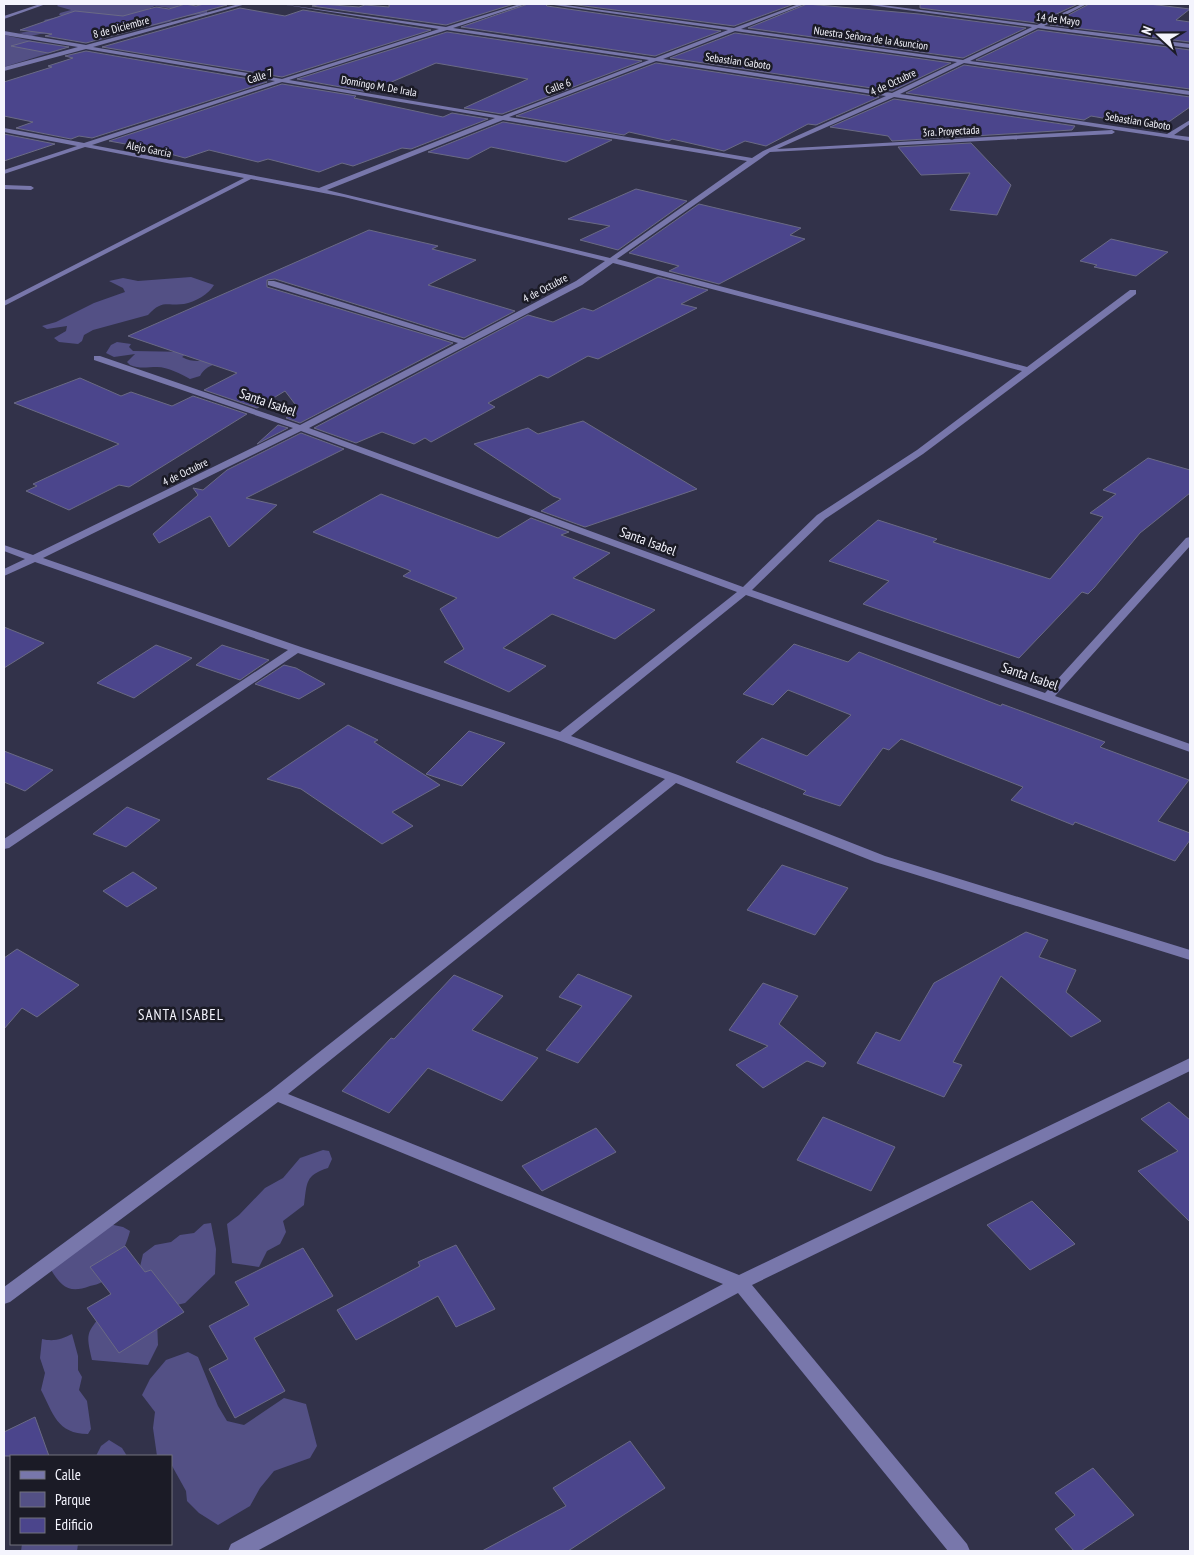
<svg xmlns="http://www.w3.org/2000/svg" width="1194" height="1555" viewBox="0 0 1194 1555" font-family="'PT Sans Narrow',sans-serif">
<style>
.green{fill:#535085}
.building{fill:#4b458c;stroke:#6a6a85}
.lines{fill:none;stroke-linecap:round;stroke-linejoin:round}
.minor{fill:#7877ab;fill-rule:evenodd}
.labels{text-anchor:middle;stroke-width:5;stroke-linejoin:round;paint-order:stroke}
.far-street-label{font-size:11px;fill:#f4f4fd;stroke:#1b1b26}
.street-label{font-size:14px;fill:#f4f4fd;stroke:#1b1b26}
.neighbourhood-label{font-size:15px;letter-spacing:1px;fill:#f4f4fd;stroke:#1b1b26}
</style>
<rect width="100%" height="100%" fill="#32324a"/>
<g class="green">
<path d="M 59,4 L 182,4 L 176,7 L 207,10 L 207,13 L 181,17 L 182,10 L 155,6 L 141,12 L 173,21 L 143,28 L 40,34 L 31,36 L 19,33 L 32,31 L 46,22 L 44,20 L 62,16 L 59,15 L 60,13 L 71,10 L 57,6 Z"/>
<path d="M 4,35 L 37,42 L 56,51 L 4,67 Z"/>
<path d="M 191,277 L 214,285 C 209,294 195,302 184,304 C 167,306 162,299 148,315 L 93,330 L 84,335 L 82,341 L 78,344 L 59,342 L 54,338 L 66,331 L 67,326 L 47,329 L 42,326 L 56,322 L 94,303 L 125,292 L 123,288 L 109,281 L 123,278 L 138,281 Z"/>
<path d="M 117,342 L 131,344 L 129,347 L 133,351 L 189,352 L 182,357 C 193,363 202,361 215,359 L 219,363 C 211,365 204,368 200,376 L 190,379 C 181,374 168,367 157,367 C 147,367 139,369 130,365 L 127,362 L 135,354 L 114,357 L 106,353 L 111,345 Z"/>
<path d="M 323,1150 L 329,1151 L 332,1159 L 328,1168 C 305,1175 307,1183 304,1205 L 283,1221 L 286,1232 L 280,1244 L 267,1251 L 259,1267 L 232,1263 L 227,1224 L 239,1215 L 265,1188 L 283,1178 L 300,1158 Z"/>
<path d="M 211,1223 L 216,1249 L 215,1274 L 185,1303 L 173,1306 L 139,1271 L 143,1254 L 155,1245 L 171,1242 L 180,1235 L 194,1233 L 204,1224 Z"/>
<path d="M 109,1224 L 123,1227 L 130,1231 C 127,1244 113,1275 102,1282 C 99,1284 94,1285 90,1286 C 69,1294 61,1287 50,1268 Z"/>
<path d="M 103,1313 L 157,1321 L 158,1345 L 148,1365 L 92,1360 C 86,1333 86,1334 103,1313 Z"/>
<path d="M 72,1334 L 78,1356 L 78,1370 L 82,1377 L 79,1390 L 87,1401 L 91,1429 L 88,1434 C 57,1434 53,1413 41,1390 L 45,1373 L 40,1358 L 42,1339 C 54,1342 62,1339 72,1334 Z"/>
<path d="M 188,1352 L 198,1357 L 218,1406 L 227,1421 L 244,1425 L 284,1398 L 306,1404 L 317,1446 L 310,1458 L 274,1471 L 260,1488 L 250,1506 L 218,1525 L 199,1513 L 187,1501 L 186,1491 L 171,1464 L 171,1456 L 157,1456 L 153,1428 L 155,1412 L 142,1395 L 150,1379 L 166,1360 Z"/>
<path d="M 109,1440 L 122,1448 L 127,1456 L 96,1456 L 101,1446 Z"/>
<path d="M 22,1544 L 78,1544 L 77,1551 L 21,1551 Z"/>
</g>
<g class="building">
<path d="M 185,4 L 196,6 L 204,4 L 227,5 L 86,43 L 45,36 L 52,34 L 20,30 L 75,11 L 123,16 L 156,7 L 169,9 Z"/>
<path d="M 320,4 L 359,7 L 365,5 L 389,7 L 389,4 L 514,4 L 446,25 L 312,6 Z"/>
<path d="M 528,4 L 545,4 L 547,6 L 721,31 L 655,56 L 461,27 Z"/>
<path d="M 570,4 L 794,4 L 734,26 Z"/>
<path d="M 807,4 L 919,14 L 1026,28 L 963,58 L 748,28 Z"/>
<path d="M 920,4 L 1078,4 L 1037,23 L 920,8 Z"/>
<path d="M 1089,4 L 1149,4 L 1190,9 L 1176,20 L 1190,22 L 1190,42 L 1050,25 Z"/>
<path d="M 240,8 L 285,16 L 303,10 L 431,30 L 282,77 L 102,47 Z"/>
<path d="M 1038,30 L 1190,50 L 1190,89 L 976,60 Z"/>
<path d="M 447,32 L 642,61 L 502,114 L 464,108 L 528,79 L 436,63 L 368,92 L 297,79 Z"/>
<path d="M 735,33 L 951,63 L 892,91 L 670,58 Z"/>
<path d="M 29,41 L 69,47 L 48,53 L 11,46 Z"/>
<path d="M 86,51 L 267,82 L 92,138 L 79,136 L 71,139 L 16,128 L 33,122 L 4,116 L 4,82 L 52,67 L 48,66 L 73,58 L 65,56 Z"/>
<path d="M 656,63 L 879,97 L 816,125 L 808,124 L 766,146 L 745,141 L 724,151 L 672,139 L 669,141 L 629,132 L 624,135 L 516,116 Z"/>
<path d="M 964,65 L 1190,97 L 1190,107 L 1160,128 L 1091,116 L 1084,120 L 906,93 Z"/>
<path d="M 282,84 L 356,96 L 354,98 L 443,117 L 452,113 L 488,119 L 411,149 L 402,148 L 353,166 L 342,163 L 319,172 L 268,159 L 258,162 L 209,150 L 185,158 L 148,148 L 109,141 Z"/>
<path d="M 894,99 L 1075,126 L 1072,130 L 892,141 L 888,136 L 830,127 Z"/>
<path d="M 503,122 L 612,140 L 566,162 L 491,147 L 468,159 L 428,152 Z"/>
<path d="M 4,134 L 55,144 L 4,161 Z"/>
<path d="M 971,143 L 1011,185 L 997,215 L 950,210 L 970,173 L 921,175 L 898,147 Z"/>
<path d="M 636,189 L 687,201 L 618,250 L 580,240 L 610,226 L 568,219 Z"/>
<path d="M 699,204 L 801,228 L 790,235 L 805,239 L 719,284 L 669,271 L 679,266 L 629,253 Z"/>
<path d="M 369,230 L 438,246 L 432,249 L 476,260 L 428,285 L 515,311 L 464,338 L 275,279 L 267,280 L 267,287 L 453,343 L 300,423 L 286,418 L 298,408 L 285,391 L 257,408 L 204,390 L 237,373 L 128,336 Z"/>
<path d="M 1111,239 L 1168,252 L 1136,276 L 1094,267 L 1097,265 L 1080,261 Z"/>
<path d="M 658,277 L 708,290 L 681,304 L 697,308 L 598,359 L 588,356 L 548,378 L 540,375 L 488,403 L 495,407 L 431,442 L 425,438 L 414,444 L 382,432 L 356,443 L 314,428 L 528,315 L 553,322 L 583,308 L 593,311 Z"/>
<path d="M 80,378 L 121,396 L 131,392 L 172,406 L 193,396 L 247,414 L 129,487 L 119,485 L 69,510 L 26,491 L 37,486 L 33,484 L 119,444 L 14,403 Z"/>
<path d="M 583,421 L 697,489 L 585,527 L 541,511 L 561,499 L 553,496 L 474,444 L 528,428 L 538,434 Z"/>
<path d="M 278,425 L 288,428 L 257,444 Z"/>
<path d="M 301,433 L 344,449 L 246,498 L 277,505 L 229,547 L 210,516 L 159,543 L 153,534 L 198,495 L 193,488 L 203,490 L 227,470 Z"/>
<path d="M 1148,458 L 1190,470 L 1190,493 L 1140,533 L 1094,588 L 1088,594 L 1082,592 L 1019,658 L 863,604 L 889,581 L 829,561 L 878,520 L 937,539 L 933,542 L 1050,579 L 1103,517 L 1090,513 L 1116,494 L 1103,490 Z"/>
<path d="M 381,494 L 498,538 L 531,518 L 569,532 L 561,535 L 610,553 L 573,578 L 655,610 L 615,639 L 552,614 L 503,648 L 546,666 L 509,692 L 444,662 L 464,649 L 440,609 L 457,598 L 403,576 L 411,571 L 313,532 Z"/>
<path d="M 4,627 L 44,643 L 4,668 Z"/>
<path d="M 794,644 L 848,662 L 859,652 L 1001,706 L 1002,704 L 1105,742 L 1100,747 L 1189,780 L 1158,821 L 1190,833 L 1190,840 L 1175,861 L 1075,822 L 1073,825 L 1011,800 L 1023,787 L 901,739 L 889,750 L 883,748 L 840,806 L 803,794 L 806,791 L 736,762 L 762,738 L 807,756 L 851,715 L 788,690 L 773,705 L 743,694 Z"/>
<path d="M 156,645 L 192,658 L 134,698 L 97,683 Z"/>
<path d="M 222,645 L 269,660 L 240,680 L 196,665 Z"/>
<path d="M 284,665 L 296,668 L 325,684 L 299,699 L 255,684 Z"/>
<path d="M 348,725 L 378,740 L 374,742 L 440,785 L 392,812 L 413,826 L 382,844 L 301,789 L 267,779 Z"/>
<path d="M 469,731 L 505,743 L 462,786 L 426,774 Z"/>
<path d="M 4,751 L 53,770 L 25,791 L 4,782 Z"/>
<path d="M 127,807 L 160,820 L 126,847 L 93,834 Z"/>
<path d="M 782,865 L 848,888 L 815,935 L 747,910 Z"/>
<path d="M 133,872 L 157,888 L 127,907 L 103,891 Z"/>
<path d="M 1026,932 L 1048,940 L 1039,957 L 1076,970 L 1066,992 L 1101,1021 L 1071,1037 L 1001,976 L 953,1062 L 962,1065 L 944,1097 L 857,1063 L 876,1032 L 900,1041 L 934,983 Z"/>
<path d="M 17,949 L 79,985 L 37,1017 L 22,1008 L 4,1029 L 4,958 Z"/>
<path d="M 578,974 L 632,996 L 578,1063 L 546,1050 L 582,1006 L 559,997 Z"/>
<path d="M 454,975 L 503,996 L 472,1030 L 538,1058 L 502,1101 L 428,1068 L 389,1113 L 342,1091 L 391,1038 L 394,1039 Z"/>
<path d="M 763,983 L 798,996 L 779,1024 L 826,1063 L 823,1067 L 807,1061 L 763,1088 L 736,1065 L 768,1046 L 729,1030 Z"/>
<path d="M 1169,1102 L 1190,1120 L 1190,1222 L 1138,1171 L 1178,1151 L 1141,1119 Z"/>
<path d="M 823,1117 L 895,1147 L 871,1191 L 797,1160 Z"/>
<path d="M 596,1128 L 616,1152 L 542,1191 L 522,1166 Z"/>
<path d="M 1032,1201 L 1075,1244 L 1030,1270 L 987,1225 Z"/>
<path d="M 456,1245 L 495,1309 L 456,1327 L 438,1296 L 356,1340 L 337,1310 L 420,1266 L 418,1262 Z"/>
<path d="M 125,1246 L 145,1272 L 151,1270 L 184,1312 L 119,1353 L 87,1308 L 111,1294 L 90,1267 Z"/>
<path d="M 303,1248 L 333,1296 L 254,1338 L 285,1391 L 235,1418 L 209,1369 L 228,1359 L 209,1326 L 249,1305 L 235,1282 Z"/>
<path d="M 35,1417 L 49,1456 L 4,1456 L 4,1432 Z"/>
<path d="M 630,1441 L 665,1488 L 568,1551 L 482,1551 L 566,1506 L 553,1488 Z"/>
<path d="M 1093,1468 L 1134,1515 L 1081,1551 L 1074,1551 L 1055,1529 L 1075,1515 L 1055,1493 Z"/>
</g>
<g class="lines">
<g class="minor">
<path d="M 40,4 L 46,4 L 4,19 L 4,16 Z"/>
<path d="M 239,4 L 246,4 L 93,47 L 282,79 L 439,29 L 280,4 L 446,27 L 520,4 L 526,4 L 453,28 L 655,58 L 728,30 L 547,4 L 558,4 L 734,28 L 799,4 L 805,4 L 741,29 L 963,60 L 1032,27 L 862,4 L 874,4 L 1037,25 L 1082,4 L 1087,4 L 1044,26 L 1190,44 L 1190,48 L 1038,28 L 970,61 L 1190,91 L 1190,95 L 964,63 L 900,94 L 1167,134 L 1190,120 L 1190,124 L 1174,135 L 1190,137 L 1190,141 L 894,97 L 777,149 L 1112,130 L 1115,132 L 1112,134 L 770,152 L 617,259 L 1027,367 L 1130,290 L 1136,290 L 1136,294 L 923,454 L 825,519 L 752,590 L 1045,693 L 1186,538 L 1190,537 L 1190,546 L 1055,696 L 1190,744 L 1190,752 L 746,595 L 571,736 L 678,775 L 885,856 L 1190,950 L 1190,960 L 875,862 L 676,783 L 288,1094 L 739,1275 L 1190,1058 L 1190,1071 L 752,1285 L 967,1544 L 970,1551 L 948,1551 L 738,1293 L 257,1551 L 228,1551 L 231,1544 L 723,1284 L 278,1102 L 10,1302 L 4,1304 L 4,1287 L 270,1091 L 665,779 L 558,740 L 298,653 L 9,848 L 4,849 L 4,839 L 288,650 L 35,562 L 4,576 L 4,569 L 25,559 L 4,551 L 4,545 L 33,555 L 293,428 L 94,360 L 94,356 L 100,356 L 300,425 L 458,343 L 268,285 L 268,281 L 274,281 L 464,340 L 576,281 L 605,261 L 344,197 L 251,179 L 4,306 L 4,301 L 244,178 L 85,147 L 4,174 L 4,170 L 77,146 L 4,132 L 4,128 L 84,143 L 275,81 L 86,49 L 4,71 L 4,67 L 78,47 L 4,35 L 4,31 L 86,45 ZM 447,30 L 649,60 L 502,116 L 289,80 ZM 735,31 L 957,62 L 892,93 L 663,59 ZM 656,61 L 886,96 L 763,151 L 752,158 L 509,117 ZM 282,82 L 495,118 L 319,188 L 92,145 ZM 503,120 L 747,161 L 610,258 L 327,190 ZM 613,263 L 1022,371 L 917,450 L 817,515 L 743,587 L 309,428 L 582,285 ZM 301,431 L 737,592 L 560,732 L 301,647 L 43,558 Z"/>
<path d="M 4,185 L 31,186 L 34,188 L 31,190 L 4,189 Z"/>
</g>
</g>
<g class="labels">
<g class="far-street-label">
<text transform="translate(1058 19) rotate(7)" y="4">14 de Mayo</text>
<text transform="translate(121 27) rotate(-15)" y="4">8 de Diciembre</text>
<text transform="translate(871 38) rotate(8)" y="4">Nuestra Señora de la Asuncion</text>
<text transform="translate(738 61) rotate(8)" y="4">Sebastian Gaboto</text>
<text transform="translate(260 76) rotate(-18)" y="4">Calle 7</text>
<text transform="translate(893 82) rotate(-25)" y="4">4 de Octubre</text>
<text transform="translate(379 86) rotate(10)" y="4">Domingo M. De Irala</text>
<text transform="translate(558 86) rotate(-20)" y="4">Calle 6</text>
<text transform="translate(1138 121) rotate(9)" y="4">Sebastian Gaboto</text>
<text transform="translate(951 131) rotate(-3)" y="4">3ra. Proyectada</text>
<text transform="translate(149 149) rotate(11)" y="4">Alejo Garcia</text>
<text transform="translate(545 288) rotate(-28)" y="4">4 de Octubre</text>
<text transform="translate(185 472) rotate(-26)" y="4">4 de Octubre</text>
</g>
<g class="street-label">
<text transform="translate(268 402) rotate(19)" y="5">Santa Isabel</text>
<text transform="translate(648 541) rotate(20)" y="5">Santa Isabel</text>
<text transform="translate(1030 676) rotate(19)" y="5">Santa Isabel</text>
</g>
<g class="neighbourhood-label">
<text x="181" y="1020">SANTA ISABEL</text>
</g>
</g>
<rect width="1194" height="1555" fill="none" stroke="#f4f4fd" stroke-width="10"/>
<rect x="10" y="1455" width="162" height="90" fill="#1b1b26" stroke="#72727c"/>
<rect x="20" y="1471" width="25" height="8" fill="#7877ab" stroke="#72727c"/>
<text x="55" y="1480" font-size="15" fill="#f4f4fd">Calle</text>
<rect x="20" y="1492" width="25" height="15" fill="#535085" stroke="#72727c"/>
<text x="55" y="1505" font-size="15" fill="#f4f4fd">Parque</text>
<rect x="20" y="1518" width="25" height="15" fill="#4b458c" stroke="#72727c"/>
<text x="55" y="1530" font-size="15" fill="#f4f4fd">Edificio</text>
<g transform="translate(1159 35) rotate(291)" stroke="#1b1b26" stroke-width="4" paint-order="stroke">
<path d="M0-4L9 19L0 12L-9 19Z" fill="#f4f4fd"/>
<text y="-8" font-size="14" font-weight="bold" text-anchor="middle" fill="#f4f4fd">N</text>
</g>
</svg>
